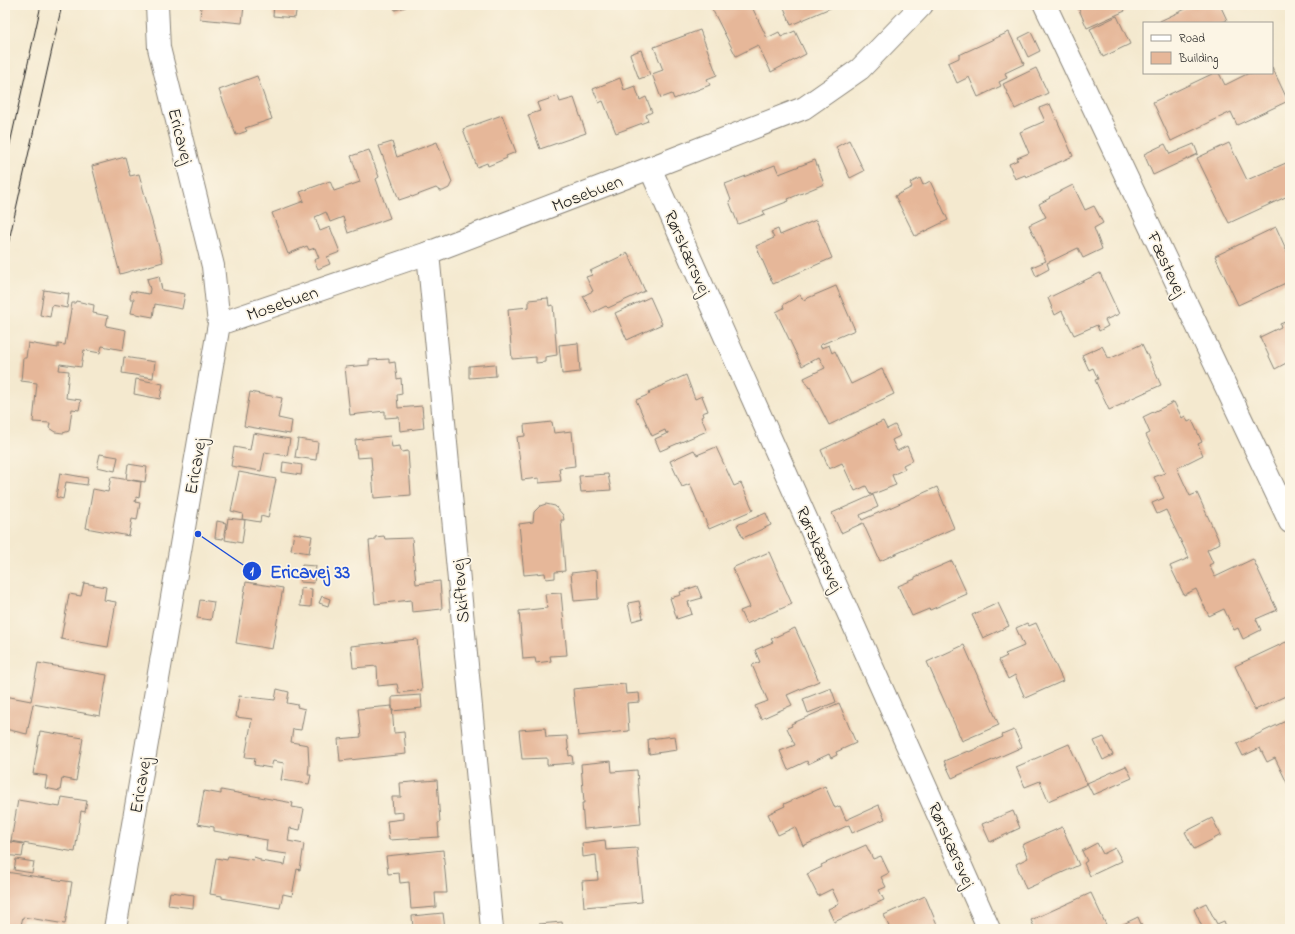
<svg xmlns="http://www.w3.org/2000/svg" width="1295" height="934" viewBox="0 0 1295 934" font-family="'Indie Flower',sans-serif">
<style>
.building{fill:#e6b799}
.lines{fill:none;stroke-linecap:round;stroke-linejoin:round}
.minor-casing{stroke:#888276;stroke-width:24}
.minor{stroke:#fff;stroke-width:22}
.tram{stroke:#1c1c1c;stroke-width:1}
.labels{text-anchor:middle;stroke-width:3.5;stroke-linejoin:round;paint-order:stroke}
.street-label{font-size:18px;fill:#1c1c1c;stroke:#fcf5e5}
.leader{fill:none;stroke:#1d4ed8;stroke-width:1.5}
.callout-dot{fill:#1d4ed8;stroke:#fcf5e5;stroke-width:1.5}
.mark-label{font-size:12px;text-anchor:middle;font-weight:bold;fill:#fff}
.callout-label{font-size:19px;text-anchor:middle;font-weight:bold;fill:#1d4ed8;stroke:#fcf5e5;stroke-width:3.5;stroke-linejoin:round;paint-order:stroke}
</style>
<rect width="100%" height="100%" fill="#fcf5e5"/>
<filter id="ink" filterUnits="userSpaceOnUse"><feTurbulence type="fractalNoise" baseFrequency=".025" numOctaves="2"/><feDisplacementMap in="SourceGraphic" scale="8" xChannelSelector="R" yChannelSelector="G"/><feConvolveMatrix kernelMatrix="1 2 1 2 8 2 1 2 1" color-interpolation-filters="sRGB"/></filter>
<filter id="wash" filterUnits="userSpaceOnUse"><feTurbulence type="fractalNoise" baseFrequency=".012" numOctaves="4" result="noise"/><feDisplacementMap in="SourceGraphic" scale="16" xChannelSelector="R" yChannelSelector="G"/><feGaussianBlur stdDeviation="0.9" result="paint"/><feColorMatrix in="noise" values="0 0 0 0 0 0 0 0 0 0 0 0 0 0 0 0 0 1.4 0 .05"/><feComposite in="paint" operator="in"/></filter>
<g filter="url(#wash)">
<rect width="100%" height="100%" fill="#f4e9cf"/>
<g id="blocks">
<g class="building">
<path d="M 201,5 L 244,6 L 242,23 L 200,19 Z"/>
<path d="M 274,5 L 297,5 L 295,18 L 273,16 Z"/>
<path d="M 394,5 L 406,5 L 406,7 L 395,10 Z"/>
<path d="M 710,5 L 751,5 L 767,38 L 779,32 L 781,37 L 795,31 L 806,54 L 771,72 L 758,45 L 736,56 Z"/>
<path d="M 783,5 L 837,5 L 791,25 Z"/>
<path d="M 1077,5 L 1122,5 L 1125,11 L 1087,28 Z"/>
<path d="M 1194,5 L 1220,5 L 1227,20 L 1221,23 L 1161,23 L 1160,21 Z"/>
<path d="M 1117,16 L 1130,44 L 1103,57 L 1090,29 Z"/>
<path d="M 700,30 L 717,75 L 707,79 L 710,85 L 674,99 L 672,94 L 661,98 L 652,74 L 663,70 L 654,47 Z"/>
<path d="M 1009,32 L 1024,64 L 1005,73 L 1007,78 L 999,82 L 1001,86 L 978,97 L 969,77 L 957,83 L 948,63 L 959,58 L 959,55 Z"/>
<path d="M 1031,32 L 1040,51 L 1028,57 L 1019,38 Z"/>
<path d="M 641,50 L 650,75 L 639,79 L 630,54 Z"/>
<path d="M 1272,67 L 1288,101 L 1237,125 L 1231,112 L 1171,141 L 1153,102 L 1214,73 L 1219,73 L 1225,85 L 1249,73 L 1272,73 Z"/>
<path d="M 1036,68 L 1048,93 L 1015,109 L 1003,84 Z"/>
<path d="M 257,76 L 272,119 L 245,128 L 247,131 L 236,135 L 219,90 Z"/>
<path d="M 620,78 L 624,90 L 635,86 L 640,100 L 646,97 L 652,112 L 646,115 L 648,121 L 616,133 L 603,101 L 599,103 L 593,89 Z"/>
<path d="M 558,96 L 560,102 L 574,98 L 586,133 L 540,149 L 528,115 L 540,111 L 537,103 Z"/>
<path d="M 1050,104 L 1073,156 L 1026,177 L 1025,175 L 1015,179 L 1009,164 L 1018,160 L 1017,158 L 1029,153 L 1020,132 L 1045,121 L 1039,108 Z"/>
<path d="M 502,115 L 516,152 L 506,156 L 507,158 L 488,166 L 487,163 L 477,167 L 463,129 Z"/>
<path d="M 849,140 L 864,171 L 850,178 L 836,147 Z"/>
<path d="M 392,142 L 397,157 L 437,142 L 452,182 L 449,188 L 443,191 L 440,191 L 436,188 L 412,197 L 411,196 L 399,200 L 379,146 Z"/>
<path d="M 1229,143 L 1247,180 L 1286,163 L 1290,172 L 1290,195 L 1229,223 L 1197,158 Z"/>
<path d="M 1165,144 L 1170,154 L 1194,144 L 1198,154 L 1153,175 L 1144,154 Z"/>
<path d="M 369,150 L 379,177 L 376,179 L 390,218 L 348,233 L 343,217 L 330,222 L 326,212 L 315,217 L 320,231 L 330,227 L 340,252 L 327,257 L 330,264 L 318,269 L 314,260 L 319,258 L 315,248 L 309,250 L 307,246 L 288,254 L 272,213 L 304,201 L 300,192 L 330,181 L 334,191 L 360,182 L 351,156 Z"/>
<path d="M 125,157 L 130,176 L 139,174 L 163,262 L 120,274 L 92,166 Z"/>
<path d="M 815,160 L 824,184 L 788,199 L 789,201 L 763,211 L 765,214 L 738,224 L 729,201 L 731,200 L 725,184 L 775,165 L 779,174 Z"/>
<path d="M 920,178 L 923,185 L 930,181 L 948,220 L 915,236 L 895,196 L 912,187 L 910,183 Z"/>
<path d="M 1073,185 L 1085,210 L 1094,206 L 1103,223 L 1094,228 L 1102,249 L 1083,258 L 1078,248 L 1047,263 L 1049,269 L 1036,276 L 1032,267 L 1046,261 L 1029,225 L 1046,217 L 1039,204 L 1050,198 L 1049,197 Z"/>
<path d="M 816,220 L 832,258 L 773,284 L 756,246 L 774,238 L 771,232 L 778,229 L 780,235 Z"/>
<path d="M 1276,227 L 1290,258 L 1290,281 L 1238,305 L 1215,256 Z"/>
<path d="M 628,253 L 645,291 L 608,308 L 606,306 L 592,313 L 583,296 L 593,291 L 586,277 L 592,275 L 590,271 Z"/>
<path d="M 1100,273 L 1119,314 L 1105,320 L 1108,326 L 1099,331 L 1097,325 L 1074,335 L 1062,311 L 1055,315 L 1048,298 Z"/>
<path d="M 159,276 L 162,290 L 185,294 L 182,309 L 155,304 L 153,317 L 131,313 L 134,299 L 130,299 L 131,291 L 149,294 L 150,289 L 147,279 Z"/>
<path d="M 836,286 L 855,330 L 820,345 L 821,348 L 829,345 L 832,353 L 835,351 L 851,384 L 882,369 L 894,394 L 829,425 L 810,387 L 809,388 L 804,378 L 825,368 L 819,357 L 802,366 L 776,312 L 784,308 L 783,305 L 800,295 L 803,300 Z"/>
<path d="M 44,290 L 69,294 L 67,308 L 52,305 L 50,317 L 40,315 Z"/>
<path d="M 650,297 L 662,324 L 627,340 L 615,313 Z"/>
<path d="M 548,298 L 549,306 L 553,305 L 557,355 L 545,357 L 545,362 L 536,363 L 536,357 L 512,359 L 508,309 L 529,307 L 529,300 Z"/>
<path d="M 76,301 L 94,305 L 93,313 L 108,316 L 106,326 L 126,330 L 123,350 L 102,346 L 100,353 L 84,350 L 81,367 L 60,364 L 59,370 L 69,371 L 66,398 L 81,400 L 79,410 L 72,409 L 69,431 L 63,433 L 55,432 L 49,428 L 50,423 L 33,422 L 37,383 L 21,381 L 23,358 L 26,358 L 28,343 L 58,348 L 58,344 L 65,345 L 72,303 L 75,303 Z"/>
<path d="M 1290,320 L 1290,361 L 1275,369 L 1260,337 L 1281,327 L 1280,324 Z"/>
<path d="M 578,343 L 580,372 L 562,374 L 559,345 Z"/>
<path d="M 1142,344 L 1161,385 L 1126,401 L 1125,403 L 1109,410 L 1095,380 L 1098,379 L 1093,368 L 1089,370 L 1082,355 L 1102,346 L 1109,359 Z"/>
<path d="M 124,357 L 155,362 L 153,378 L 122,373 Z"/>
<path d="M 389,359 L 389,363 L 395,362 L 397,379 L 401,378 L 402,394 L 397,395 L 398,408 L 422,406 L 424,428 L 400,431 L 399,417 L 385,418 L 385,411 L 350,415 L 345,367 L 369,365 L 369,360 Z"/>
<path d="M 495,364 L 496,376 L 469,378 L 469,366 Z"/>
<path d="M 686,375 L 695,399 L 702,396 L 708,411 L 702,413 L 703,416 L 701,417 L 707,431 L 660,451 L 655,439 L 668,433 L 668,432 L 666,433 L 665,430 L 652,436 L 636,400 L 650,394 L 648,392 Z"/>
<path d="M 136,379 L 163,384 L 160,399 L 134,394 Z"/>
<path d="M 250,392 L 282,398 L 278,418 L 292,421 L 290,434 L 244,426 Z"/>
<path d="M 1174,402 L 1182,418 L 1185,416 L 1188,422 L 1192,420 L 1202,442 L 1198,444 L 1203,455 L 1177,468 L 1190,496 L 1197,493 L 1220,543 L 1207,550 L 1213,563 L 1209,565 L 1215,577 L 1253,559 L 1277,610 L 1256,619 L 1261,630 L 1243,639 L 1238,628 L 1234,630 L 1224,609 L 1209,616 L 1196,589 L 1184,595 L 1170,566 L 1189,558 L 1166,510 L 1157,514 L 1152,503 L 1164,498 L 1154,477 L 1165,473 L 1146,435 L 1150,433 L 1143,417 Z"/>
<path d="M 883,421 L 887,429 L 895,425 L 900,436 L 892,440 L 897,451 L 907,446 L 913,460 L 903,465 L 905,469 L 892,475 L 896,485 L 871,495 L 866,486 L 855,491 L 842,463 L 829,469 L 821,450 Z"/>
<path d="M 552,422 L 554,433 L 572,431 L 575,466 L 559,468 L 561,481 L 539,483 L 539,478 L 522,480 L 517,437 L 525,436 L 524,425 Z"/>
<path d="M 253,433 L 290,439 L 287,456 L 265,452 L 261,471 L 231,466 L 234,447 L 250,450 Z"/>
<path d="M 390,436 L 392,447 L 400,446 L 401,452 L 408,451 L 411,495 L 374,498 L 371,457 L 357,458 L 355,440 Z"/>
<path d="M 298,439 L 318,442 L 316,460 L 295,457 Z"/>
<path d="M 716,447 L 734,486 L 741,483 L 753,510 L 709,529 L 690,484 L 682,487 L 670,461 L 694,450 L 697,455 Z"/>
<path d="M 100,454 L 118,457 L 115,471 L 97,467 Z"/>
<path d="M 283,462 L 302,465 L 301,475 L 282,472 Z"/>
<path d="M 128,464 L 147,467 L 145,482 L 126,479 Z"/>
<path d="M 239,472 L 276,479 L 268,518 L 261,516 L 260,522 L 242,519 L 243,514 L 231,511 Z"/>
<path d="M 60,473 L 88,478 L 87,485 L 66,482 L 63,499 L 56,497 Z"/>
<path d="M 608,474 L 611,490 L 581,492 L 579,476 Z"/>
<path d="M 111,477 L 141,482 L 139,498 L 136,497 L 135,502 L 140,503 L 137,520 L 132,519 L 129,536 L 86,528 L 93,489 L 108,492 Z"/>
<path d="M 937,487 L 954,528 L 880,561 L 863,523 L 841,533 L 832,513 L 873,495 L 878,507 L 860,515 L 862,520 Z"/>
<path d="M 546,504 L 555,506 L 563,515 L 564,520 L 561,520 L 565,571 L 555,572 L 555,578 L 546,579 L 545,573 L 524,575 L 519,524 L 533,522 L 534,512 L 540,506 Z"/>
<path d="M 766,513 L 771,525 L 743,538 L 737,525 Z"/>
<path d="M 228,518 L 245,520 L 242,543 L 225,540 Z"/>
<path d="M 217,521 L 226,523 L 223,539 L 215,538 Z"/>
<path d="M 294,533 L 312,536 L 309,553 L 291,550 Z"/>
<path d="M 384,536 L 385,539 L 412,538 L 416,584 L 440,581 L 442,609 L 412,612 L 411,600 L 375,604 L 369,541 L 375,540 L 375,537 Z"/>
<path d="M 769,552 L 792,604 L 746,624 L 740,611 L 750,607 L 732,568 Z"/>
<path d="M 952,561 L 967,594 L 930,610 L 929,609 L 912,616 L 898,586 L 915,579 L 915,577 Z"/>
<path d="M 302,565 L 316,566 L 314,583 L 300,582 Z"/>
<path d="M 597,570 L 598,599 L 574,601 L 571,573 Z"/>
<path d="M 246,582 L 283,588 L 272,649 L 236,643 Z"/>
<path d="M 84,583 L 106,587 L 104,600 L 116,602 L 108,647 L 61,639 L 69,594 L 81,596 Z"/>
<path d="M 697,586 L 702,598 L 688,602 L 692,614 L 677,619 L 670,598 L 681,595 L 680,592 Z"/>
<path d="M 301,588 L 312,589 L 311,607 L 300,606 Z"/>
<path d="M 561,593 L 567,655 L 550,656 L 551,661 L 536,663 L 535,658 L 523,659 L 519,611 L 547,608 L 545,594 Z"/>
<path d="M 322,596 L 330,599 L 328,606 L 319,603 Z"/>
<path d="M 200,600 L 214,602 L 211,620 L 197,618 Z"/>
<path d="M 639,601 L 643,618 L 632,621 L 628,603 Z"/>
<path d="M 998,603 L 1009,626 L 983,638 L 972,615 Z"/>
<path d="M 1027,623 L 1029,626 L 1036,623 L 1063,681 L 1025,698 L 1015,675 L 1008,679 L 999,660 L 1007,656 L 1005,654 L 1024,646 L 1016,628 Z"/>
<path d="M 795,628 L 819,681 L 787,695 L 792,705 L 761,719 L 755,706 L 768,701 L 752,665 L 760,662 L 755,650 L 773,642 L 771,639 Z"/>
<path d="M 417,639 L 422,690 L 399,693 L 397,684 L 378,686 L 377,666 L 353,668 L 351,646 Z"/>
<path d="M 1286,642 L 1290,649 L 1290,694 L 1255,710 L 1235,666 Z"/>
<path d="M 964,645 L 999,725 L 962,741 L 927,662 Z"/>
<path d="M 38,663 L 107,675 L 100,716 L 33,704 L 27,734 L 5,729 L 5,696 L 31,701 Z"/>
<path d="M 625,684 L 626,694 L 639,693 L 640,702 L 627,703 L 629,731 L 578,736 L 573,689 Z"/>
<path d="M 831,688 L 836,702 L 808,713 L 803,699 Z"/>
<path d="M 277,689 L 289,692 L 287,703 L 298,705 L 297,707 L 305,709 L 301,730 L 293,729 L 291,742 L 308,745 L 309,766 L 308,775 L 311,775 L 309,784 L 281,780 L 284,763 L 273,761 L 271,768 L 254,765 L 255,758 L 245,757 L 252,719 L 236,717 L 239,696 L 275,700 Z"/>
<path d="M 421,695 L 422,708 L 392,711 L 392,697 Z"/>
<path d="M 839,703 L 856,743 L 836,752 L 837,755 L 831,758 L 829,754 L 808,764 L 807,761 L 788,770 L 780,751 L 795,745 L 787,728 L 792,726 L 791,724 Z"/>
<path d="M 392,706 L 394,733 L 404,732 L 406,754 L 340,761 L 338,739 L 361,737 L 358,709 Z"/>
<path d="M 1290,719 L 1290,786 L 1289,787 L 1275,758 L 1267,762 L 1260,748 L 1243,756 L 1237,744 Z"/>
<path d="M 545,728 L 546,737 L 567,736 L 569,756 L 572,755 L 573,763 L 547,765 L 547,758 L 522,759 L 519,730 Z"/>
<path d="M 1014,730 L 1022,747 L 952,778 L 944,761 L 968,751 L 969,752 L 1003,737 L 1002,735 Z"/>
<path d="M 40,731 L 83,738 L 76,781 L 62,778 L 60,791 L 45,788 L 47,776 L 33,774 Z"/>
<path d="M 675,736 L 677,750 L 649,754 L 648,739 Z"/>
<path d="M 1104,737 L 1113,755 L 1103,760 L 1094,741 Z"/>
<path d="M 1069,744 L 1087,784 L 1048,801 L 1040,781 L 1025,787 L 1016,767 Z"/>
<path d="M 611,761 L 612,772 L 637,770 L 641,824 L 584,829 L 582,803 L 584,803 L 581,764 Z"/>
<path d="M 1126,766 L 1132,778 L 1093,795 L 1087,783 Z"/>
<path d="M 437,780 L 440,822 L 438,823 L 439,837 L 389,840 L 387,821 L 403,819 L 403,812 L 393,813 L 392,797 L 401,797 L 400,783 Z"/>
<path d="M 825,786 L 835,808 L 840,806 L 846,820 L 879,805 L 885,819 L 852,833 L 849,825 L 803,846 L 795,827 L 778,835 L 768,814 L 785,806 L 784,804 Z"/>
<path d="M 221,790 L 293,803 L 292,807 L 304,809 L 300,830 L 290,828 L 288,841 L 304,844 L 300,870 L 297,869 L 292,896 L 283,894 L 280,908 L 222,898 L 222,896 L 210,894 L 216,858 L 227,860 L 228,856 L 253,860 L 254,857 L 260,859 L 260,861 L 285,865 L 287,854 L 266,851 L 267,840 L 214,831 L 214,827 L 198,824 L 204,791 L 221,794 Z"/>
<path d="M 62,797 L 87,801 L 85,812 L 81,811 L 75,852 L 11,841 L 18,800 L 60,807 Z"/>
<path d="M 1013,811 L 1020,828 L 990,842 L 982,824 Z"/>
<path d="M 1212,818 L 1221,835 L 1194,849 L 1185,832 Z"/>
<path d="M 1062,827 L 1079,865 L 1026,889 L 1016,864 L 1028,858 L 1022,845 Z"/>
<path d="M 605,840 L 606,850 L 637,848 L 642,902 L 584,907 L 582,881 L 598,880 L 596,855 L 583,857 L 582,843 Z"/>
<path d="M 5,841 L 24,844 L 22,857 L 5,855 Z"/>
<path d="M 1097,843 L 1103,854 L 1115,848 L 1122,861 L 1090,876 L 1084,863 L 1087,861 L 1082,851 Z"/>
<path d="M 866,845 L 873,859 L 881,856 L 889,873 L 881,877 L 886,887 L 879,890 L 884,900 L 834,922 L 828,909 L 839,904 L 832,889 L 818,896 L 807,874 L 822,867 L 821,865 Z"/>
<path d="M 443,850 L 447,893 L 435,893 L 436,907 L 411,909 L 409,882 L 400,883 L 399,873 L 388,874 L 386,856 Z"/>
<path d="M 16,859 L 34,862 L 32,873 L 14,870 Z"/>
<path d="M 6,872 L 72,882 L 65,924 L 23,917 L 20,929 L 5,927 Z"/>
<path d="M 170,892 L 194,895 L 193,908 L 168,905 Z"/>
<path d="M 1091,893 L 1108,929 L 1035,929 L 1031,920 Z"/>
<path d="M 925,896 L 939,929 L 890,929 L 884,915 Z"/>
<path d="M 1206,903 L 1217,924 L 1224,921 L 1227,929 L 1203,929 L 1194,909 Z"/>
<path d="M 443,913 L 445,929 L 413,929 L 412,916 Z"/>
<path d="M 1138,917 L 1143,929 L 1113,929 Z"/>
<path d="M 562,922 L 563,929 L 539,929 L 539,924 Z"/>
</g>
</g>
</g>
<g filter="url(#ink)">
<use href="#blocks" fill-opacity="0" stroke="#888276" stroke-width="1"/>
<g class="lines">
<g class="minor-casing">
<g id="minor">
<path d="M 1045,5 L 1290,522"/>
<path d="M 650,168 L 989,929"/>
<path d="M 428,253 L 492,929"/>
<path d="M 219,324 L 428,253 L 650,168 L 804,108 L 860,69 L 922,5"/>
<path d="M 115,929 L 219,324 L 213,266 L 159,48 L 157,5"/>
</g>
</g>
<use href="#minor" class="minor"/>
<g class="tram">
<path d="M 5,166 L 41,5"/>
<path d="M 5,258 L 62,5"/>
</g>
</g>
</g>
<g class="labels">
<g class="street-label">
<text transform="translate(181 136) rotate(76)" y="6">Ericavej</text>
<text transform="translate(587 193) rotate(-21)" y="6">Mosebuen</text>
<text transform="translate(688 253) rotate(66)" y="6">Rørskærsvej</text>
<text transform="translate(1167 264) rotate(65)" y="6">Fæstevej</text>
<text transform="translate(282 303) rotate(-19)" y="6">Mosebuen</text>
<text transform="translate(195 466) rotate(-80)" y="6">Ericavej</text>
<text transform="translate(820 549) rotate(66)" y="6">Rørskærsvej</text>
<text transform="translate(460 591) rotate(-95)" y="6">Skiftevej</text>
<text transform="translate(140 785) rotate(-80)" y="6">Ericavej</text>
<text transform="translate(952 845) rotate(66)" y="6">Rørskærsvej</text>
</g>
</g>
<path class="leader" d="M198 534L252 571"/>
<g class="callout-dot">
<circle cx="198" cy="534" r="4"/>
<circle cx="252" cy="571" r="10"/>
</g>
<g class="mark-label">
<text x="252" y="575">1</text>
</g>
<g class="callout-label">
<text x="310" y="578">Ericavej 33</text>
</g>
<rect width="1295" height="934" fill="none" stroke="#fcf5e5" stroke-width="20"/>
<rect x="1143" y="22" width="130" height="52" fill="#fcf5e5" stroke="#a29e95"/>
<rect x="1151" y="35" width="20" height="6" fill="#ffffff" stroke="#a29e95"/>
<text x="1179" y="42" font-size="12" fill="#1c1c1c">Road</text>
<rect x="1151" y="52" width="20" height="12" fill="#e6b799" stroke="#a29e95"/>
<text x="1179" y="62" font-size="12" fill="#1c1c1c">Building</text>
</svg>
